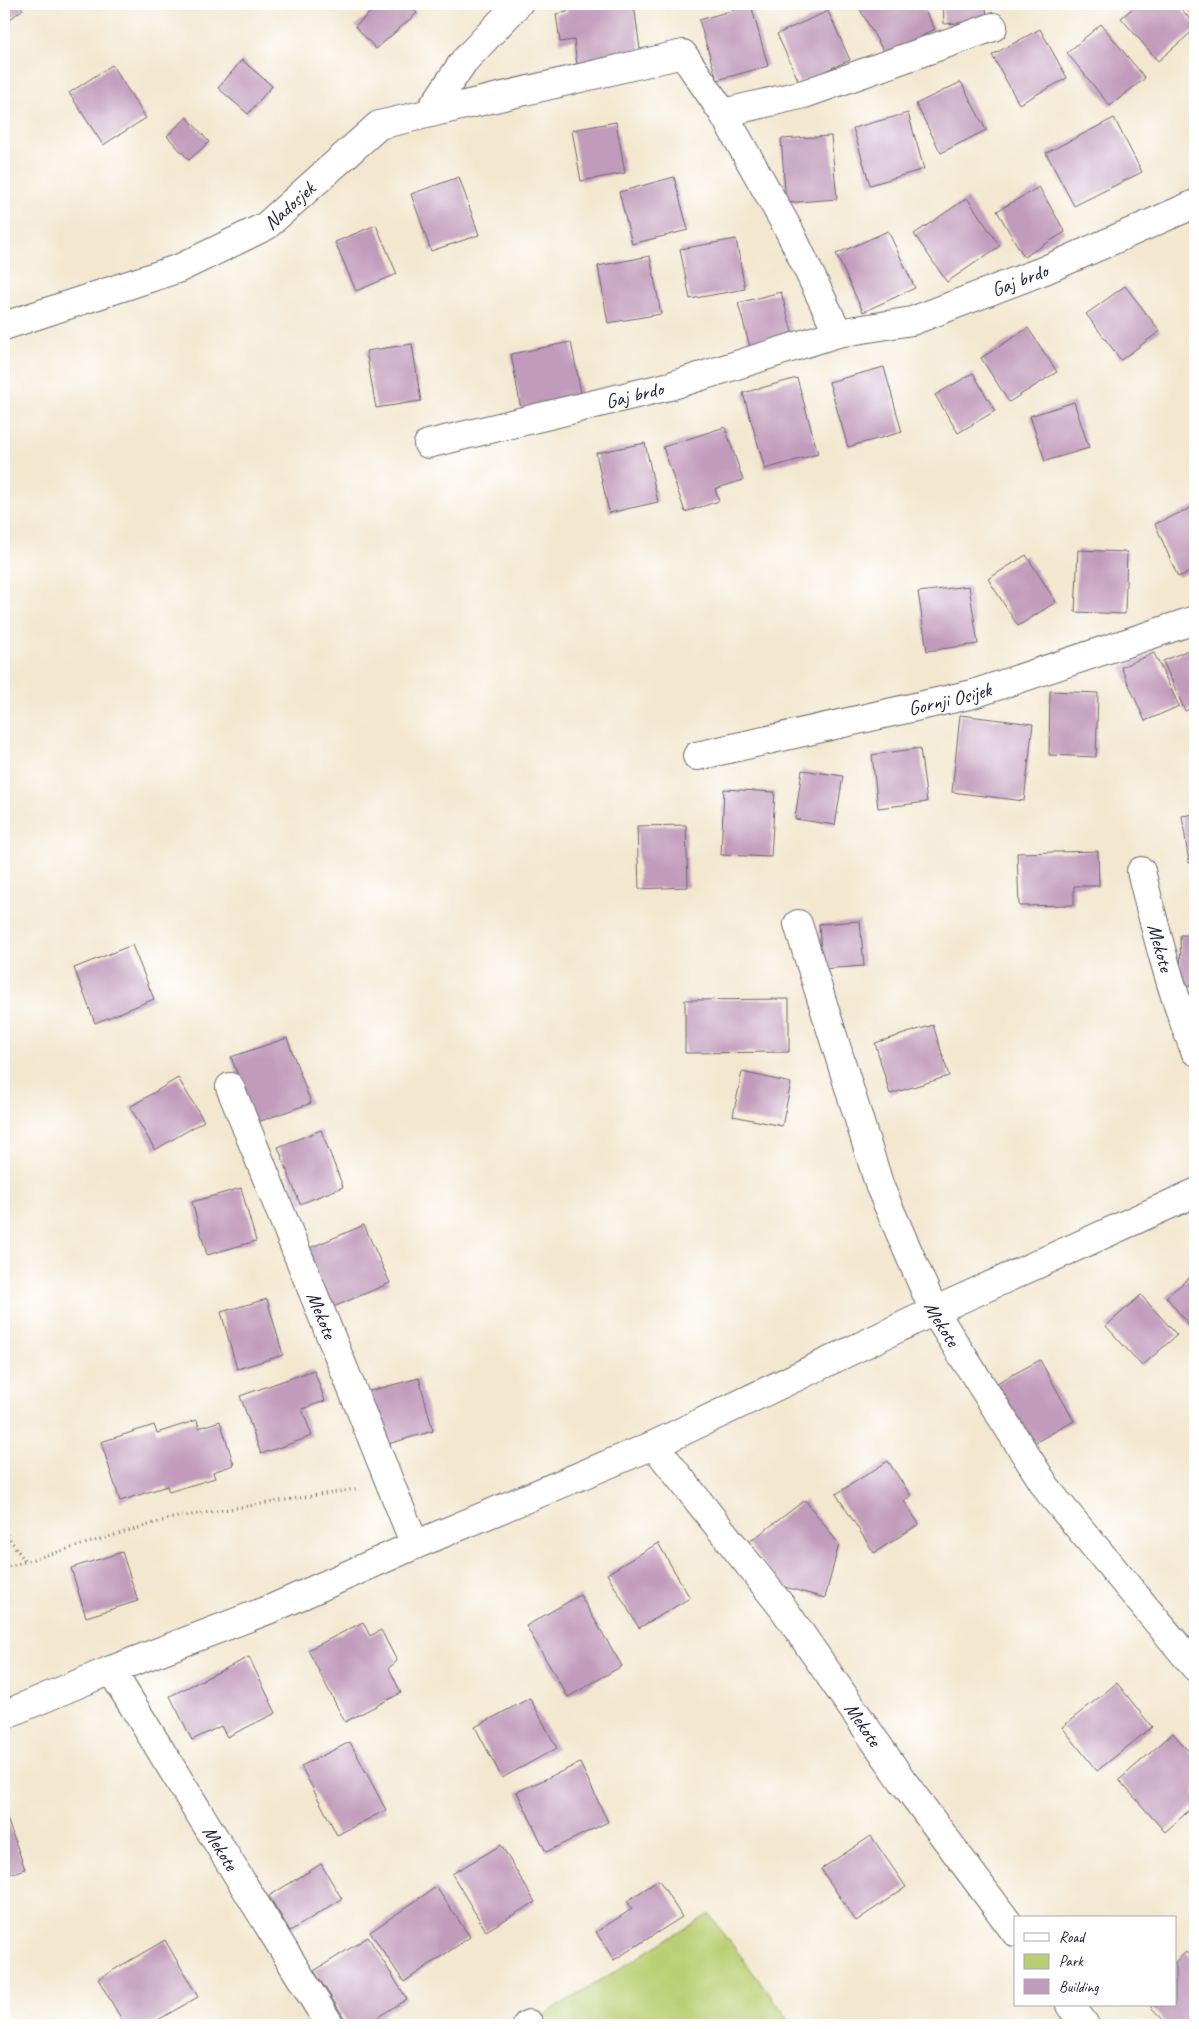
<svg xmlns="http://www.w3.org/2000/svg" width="1199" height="2029" viewBox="0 0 1199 2029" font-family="Caveat,sans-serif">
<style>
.green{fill:#bacf73;stroke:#6e7857}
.building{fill:#c19bbb}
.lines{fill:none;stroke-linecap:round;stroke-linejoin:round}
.street-casing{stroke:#6b676f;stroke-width:30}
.path{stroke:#6b676f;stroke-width:3;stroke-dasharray:1 4;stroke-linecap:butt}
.street{stroke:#fff;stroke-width:28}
.labels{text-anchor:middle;stroke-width:5;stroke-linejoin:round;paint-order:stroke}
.street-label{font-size:20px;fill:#22223b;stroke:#fff}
</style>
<rect width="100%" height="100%" fill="#fff"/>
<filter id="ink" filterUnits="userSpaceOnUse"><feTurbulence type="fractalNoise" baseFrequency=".02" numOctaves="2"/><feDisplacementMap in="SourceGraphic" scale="10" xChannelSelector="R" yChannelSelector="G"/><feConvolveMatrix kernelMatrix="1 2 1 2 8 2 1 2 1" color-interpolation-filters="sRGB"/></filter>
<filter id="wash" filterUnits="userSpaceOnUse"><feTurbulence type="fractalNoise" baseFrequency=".0096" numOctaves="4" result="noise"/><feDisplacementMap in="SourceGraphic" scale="20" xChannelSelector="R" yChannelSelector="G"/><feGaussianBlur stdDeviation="1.12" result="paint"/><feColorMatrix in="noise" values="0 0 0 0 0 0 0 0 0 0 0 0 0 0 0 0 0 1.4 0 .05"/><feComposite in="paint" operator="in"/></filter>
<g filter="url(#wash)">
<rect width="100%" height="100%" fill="#f3e7cf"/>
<path class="green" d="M 709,1914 L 793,2025 L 527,2025 Z"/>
<g id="blocks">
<g class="building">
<path d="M 4,4 L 18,4 L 23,9 L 4,24 Z"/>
<path d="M 380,4 L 409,4 L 417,13 L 376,49 L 355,26 Z"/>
<path d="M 565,4 L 634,4 L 641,57 L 577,66 L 574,40 L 560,42 L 556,14 L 567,12 Z"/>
<path d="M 857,4 L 921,4 L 935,29 L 886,56 Z"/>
<path d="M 943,4 L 986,4 L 987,21 L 944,24 Z"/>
<path d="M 1138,4 L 1177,4 L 1195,25 L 1195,29 L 1158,61 L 1121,18 Z"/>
<path d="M 1185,4 L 1195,4 L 1195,18 Z"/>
<path d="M 751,5 L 768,66 L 717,80 L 699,20 Z"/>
<path d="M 828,11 L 850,60 L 799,82 L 777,34 Z"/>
<path d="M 1101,24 L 1145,78 L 1110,106 L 1067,53 Z"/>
<path d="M 1040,29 L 1067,78 L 1019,104 L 992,55 Z"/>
<path d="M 242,60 L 272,86 L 248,114 L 218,88 Z"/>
<path d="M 112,65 L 146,118 L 103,145 L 69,93 Z"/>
<path d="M 961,82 L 986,130 L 941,153 L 916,104 Z"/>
<path d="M 908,113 L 924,169 L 870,185 L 853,128 Z"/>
<path d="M 187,117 L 209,142 L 189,160 L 167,136 Z"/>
<path d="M 1114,118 L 1142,172 L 1074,206 L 1046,153 Z"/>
<path d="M 616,122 L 625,173 L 581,181 L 572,130 Z"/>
<path d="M 831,136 L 837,199 L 786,203 L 781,139 Z"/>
<path d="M 459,177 L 479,235 L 431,251 L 411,194 Z"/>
<path d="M 674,177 L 688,230 L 632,244 L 619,192 Z"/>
<path d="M 1039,187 L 1065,232 L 1024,257 L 997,211 Z"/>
<path d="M 967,198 L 1000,246 L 947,282 L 914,234 Z"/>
<path d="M 376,225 L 397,274 L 356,291 L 335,242 Z"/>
<path d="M 888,231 L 915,288 L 863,312 L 836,254 Z"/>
<path d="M 736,239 L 745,289 L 690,299 L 680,249 Z"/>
<path d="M 650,256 L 661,314 L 608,323 L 598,266 Z"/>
<path d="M 1125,286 L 1160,331 L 1121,360 L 1086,314 Z"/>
<path d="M 781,292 L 793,335 L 750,347 L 738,303 Z"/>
<path d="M 1028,328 L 1057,372 L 1009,402 L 981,358 Z"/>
<path d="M 571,342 L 582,398 L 521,409 L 511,354 Z"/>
<path d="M 412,344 L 421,401 L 376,408 L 366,351 Z"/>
<path d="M 884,367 L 902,432 L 848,447 L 829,382 Z"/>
<path d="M 973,373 L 995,411 L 958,433 L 935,395 Z"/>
<path d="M 797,378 L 818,454 L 765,469 L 743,393 Z"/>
<path d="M 1074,402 L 1089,448 L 1045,461 L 1030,416 Z"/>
<path d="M 725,427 L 743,480 L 715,489 L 719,501 L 685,512 L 663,447 Z"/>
<path d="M 645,443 L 658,502 L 609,513 L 596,453 Z"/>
<path d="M 1195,506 L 1195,570 L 1178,577 L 1155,524 Z"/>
<path d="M 1078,550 L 1127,552 L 1125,614 L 1075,612 Z"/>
<path d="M 1026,555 L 1056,602 L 1018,626 L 988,579 Z"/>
<path d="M 969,586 L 978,644 L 927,651 L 918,592 Z"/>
<path d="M 1195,647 L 1195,707 L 1185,711 L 1163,661 Z"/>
<path d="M 1154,653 L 1179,706 L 1145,721 L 1121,667 Z"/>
<path d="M 1050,691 L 1098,693 L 1096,757 L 1049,755 Z"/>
<path d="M 960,715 L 1033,724 L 1024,801 L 952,792 Z"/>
<path d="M 920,748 L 927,802 L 878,808 L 872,755 Z"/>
<path d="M 802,770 L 843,776 L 835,825 L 795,819 Z"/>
<path d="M 724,789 L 775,792 L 771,857 L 721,855 Z"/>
<path d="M 1195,814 L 1195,862 L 1189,863 L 1182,816 Z"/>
<path d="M 686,825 L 688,887 L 639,889 L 637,826 Z"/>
<path d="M 1098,851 L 1099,886 L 1074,886 L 1074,905 L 1019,906 L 1017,853 Z"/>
<path d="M 860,921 L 864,966 L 822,969 L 819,924 Z"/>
<path d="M 1180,935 L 1195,935 L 1195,986 L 1181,986 Z"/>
<path d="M 132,945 L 154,999 L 95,1023 L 74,968 Z"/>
<path d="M 789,999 L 789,1052 L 685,1053 L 685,1000 Z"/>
<path d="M 933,1025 L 949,1076 L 890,1094 L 875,1043 Z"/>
<path d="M 287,1038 L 311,1103 L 255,1123 L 231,1057 Z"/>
<path d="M 742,1072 L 791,1083 L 782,1126 L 733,1116 Z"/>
<path d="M 178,1078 L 204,1121 L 155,1150 L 130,1107 Z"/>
<path d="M 321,1130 L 343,1187 L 300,1204 L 278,1147 Z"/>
<path d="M 241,1188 L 256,1241 L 207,1255 L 192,1202 Z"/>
<path d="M 364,1225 L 390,1283 L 331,1308 L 305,1250 Z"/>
<path d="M 1195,1273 L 1195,1332 L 1166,1297 Z"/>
<path d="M 1141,1295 L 1177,1335 L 1142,1366 L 1106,1326 Z"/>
<path d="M 267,1299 L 283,1355 L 237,1369 L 221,1312 Z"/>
<path d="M 1040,1360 L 1074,1421 L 1029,1446 L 995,1384 Z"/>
<path d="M 314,1370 L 325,1401 L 302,1409 L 312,1436 L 261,1454 L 240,1396 Z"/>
<path d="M 419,1378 L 433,1431 L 381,1446 L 366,1392 Z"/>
<path d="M 197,1420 L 199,1428 L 220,1421 L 234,1465 L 213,1472 L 215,1478 L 169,1492 L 167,1486 L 120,1501 L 101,1442 L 154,1425 L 157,1433 Z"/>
<path d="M 888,1461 L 911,1496 L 904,1501 L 919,1524 L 874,1553 L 836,1494 Z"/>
<path d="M 805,1500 L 839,1544 L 825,1598 L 781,1586 L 748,1543 Z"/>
<path d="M 658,1543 L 690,1598 L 639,1628 L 607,1574 Z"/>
<path d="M 122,1552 L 138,1601 L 86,1617 L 71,1568 Z"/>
<path d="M 580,1595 L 622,1666 L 568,1697 L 526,1626 Z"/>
<path d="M 363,1622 L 370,1636 L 381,1630 L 397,1661 L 389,1668 L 401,1693 L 345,1722 L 308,1650 Z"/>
<path d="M 249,1657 L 276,1713 L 227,1737 L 221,1726 L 192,1740 L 170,1696 Z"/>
<path d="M 1117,1683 L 1152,1727 L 1097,1771 L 1062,1727 Z"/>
<path d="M 530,1698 L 557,1748 L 502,1778 L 475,1727 Z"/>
<path d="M 1173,1733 L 1195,1759 L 1195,1805 L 1165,1832 L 1119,1780 Z"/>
<path d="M 350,1742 L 386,1810 L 337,1835 L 301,1766 Z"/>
<path d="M 580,1763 L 608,1822 L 546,1852 L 517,1792 Z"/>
<path d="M 4,1810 L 25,1869 L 4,1876 Z"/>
<path d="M 871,1836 L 906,1887 L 856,1921 L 821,1869 Z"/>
<path d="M 501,1845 L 535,1902 L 486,1931 L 452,1874 Z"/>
<path d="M 321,1864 L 342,1899 L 290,1931 L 269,1896 Z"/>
<path d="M 659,1880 L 682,1917 L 614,1960 L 596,1932 L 632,1909 L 627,1901 Z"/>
<path d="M 436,1887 L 470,1937 L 404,1982 L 370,1932 Z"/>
<path d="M 368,1937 L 407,1999 L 365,2025 L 349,2025 L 314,1971 Z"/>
<path d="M 165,1940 L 198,1997 L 149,2025 L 125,2025 L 98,1979 Z"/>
<path d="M 1186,1952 L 1195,1962 L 1195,2025 L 1168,2025 L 1149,2005 L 1175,2005 L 1175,1962 Z"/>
</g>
</g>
</g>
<g filter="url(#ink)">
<use href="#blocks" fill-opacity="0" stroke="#6b676f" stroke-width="1"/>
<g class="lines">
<g class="street-casing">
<g id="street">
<path d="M 430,111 L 464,61 L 518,4"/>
<path d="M 723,113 L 804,94 L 993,27"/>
<path id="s1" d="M 4,326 L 180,268 L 266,226 L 379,125 L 683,54 L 723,113 L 790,232 L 838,333"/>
<path id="s2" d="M 428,444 L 670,386 L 838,333 L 912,321 L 1045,270 L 1195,204"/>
<path id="s3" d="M 697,756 L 973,694 L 1195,620"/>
<path id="s4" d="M 1141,871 C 1156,932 1171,992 1195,1051"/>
<path id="s5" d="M 798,924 L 880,1187 L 934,1311 L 1050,1493 L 1195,1667"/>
<path id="s6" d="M 230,1087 L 415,1545"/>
<path id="s7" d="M 654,1445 L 783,1608 L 902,1780 L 1015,1932"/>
<path id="s8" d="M 111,1670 L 330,2025"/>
<path d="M 4,1715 L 111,1670 L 273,1608 L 415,1545 L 654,1445 L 934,1311 L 1195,1193"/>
<path d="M 1070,2005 L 1085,2025"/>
<path d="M 527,2025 L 529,2024"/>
</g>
</g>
<g class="path">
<path d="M 4,1531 L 25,1561"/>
<path d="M 4,1568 L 172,1518 L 356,1489"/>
</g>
<use href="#street" class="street"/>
</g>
</g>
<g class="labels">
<g class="street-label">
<text dy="7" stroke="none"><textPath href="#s1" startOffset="312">Nadosjek</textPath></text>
<text dy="7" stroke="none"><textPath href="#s2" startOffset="615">Gaj brdo</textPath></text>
<text dy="7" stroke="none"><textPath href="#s2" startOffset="212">Gaj brdo</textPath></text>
<text dy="7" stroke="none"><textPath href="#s3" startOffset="259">Gornji Osijek</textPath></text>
<text dy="7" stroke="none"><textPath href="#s4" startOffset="79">Mekote</textPath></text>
<text dy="7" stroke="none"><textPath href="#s6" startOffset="246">Mekote</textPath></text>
<text dy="7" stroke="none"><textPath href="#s5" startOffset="426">Mekote</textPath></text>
<text dy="7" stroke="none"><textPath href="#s7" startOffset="349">Mekote</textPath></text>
<text dy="7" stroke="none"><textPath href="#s8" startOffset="209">Mekote</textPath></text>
</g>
</g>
<rect width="1199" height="2029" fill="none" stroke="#fff" stroke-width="20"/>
<rect x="1014" y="1916" width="162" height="90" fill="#ffffff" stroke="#a7a7b1"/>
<rect x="1024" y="1933" width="25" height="8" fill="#ffffff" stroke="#a7a7b1"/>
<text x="1059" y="1942" font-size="15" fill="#22223b">Road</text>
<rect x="1024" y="1954" width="25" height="15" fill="#bacf73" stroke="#a7a7b1"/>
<text x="1059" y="1966" font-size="15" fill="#22223b">Park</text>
<rect x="1024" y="1979" width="25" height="15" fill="#c19bbb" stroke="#a7a7b1"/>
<text x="1059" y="1992" font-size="15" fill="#22223b">Building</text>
</svg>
